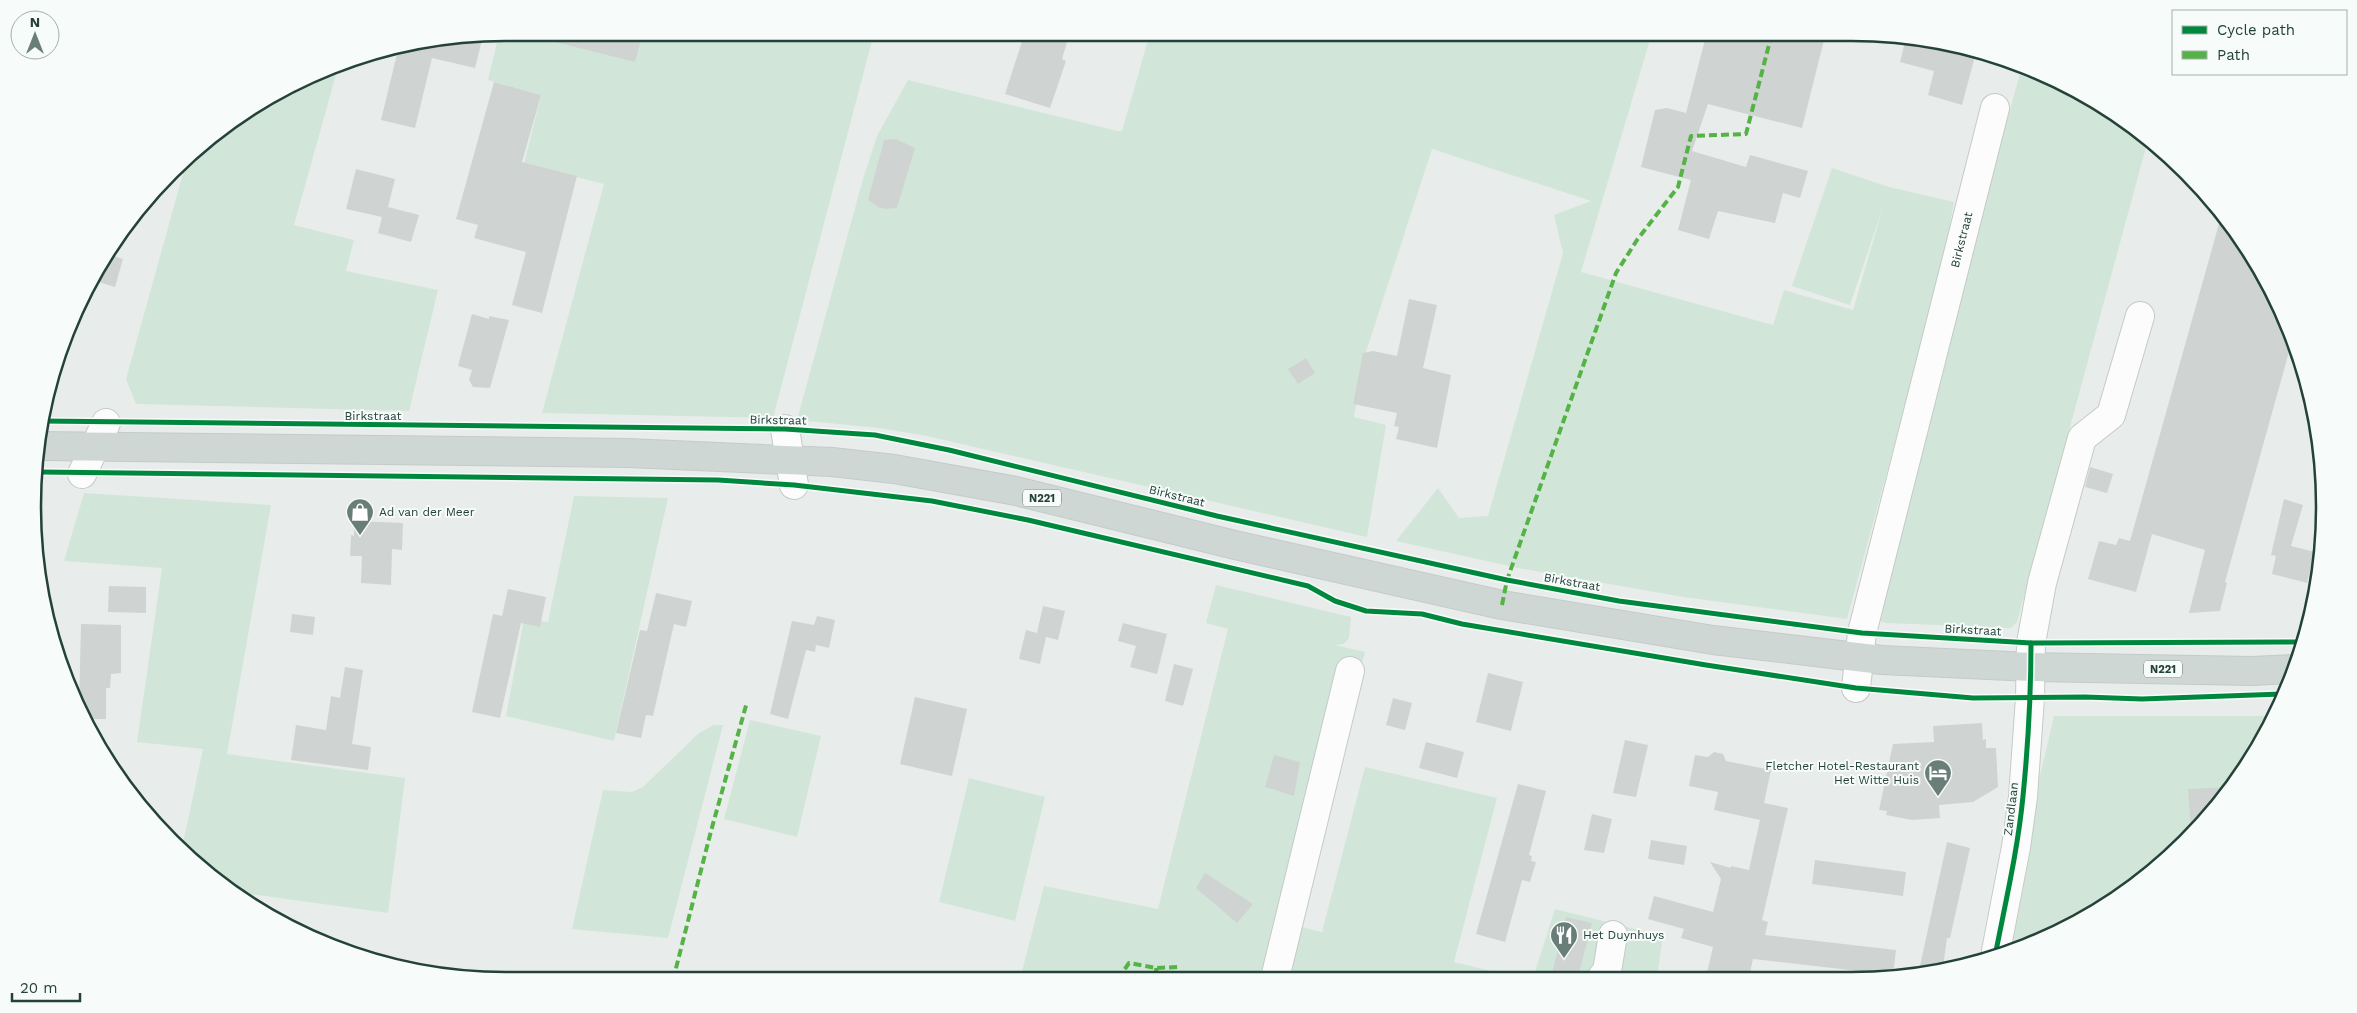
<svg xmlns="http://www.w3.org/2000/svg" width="2357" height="1013" viewBox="0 0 2357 1013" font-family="'Work Sans',sans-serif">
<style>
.green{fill:#d1e6d8}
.water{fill:#a9d4db}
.building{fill:#cfd4d2}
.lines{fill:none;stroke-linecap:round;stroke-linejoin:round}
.minor-casing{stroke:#c5cac8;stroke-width:30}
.major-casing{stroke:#c3ccc9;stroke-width:30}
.minor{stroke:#fcfcfc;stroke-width:28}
.major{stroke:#cfd7d5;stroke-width:28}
.quiet{stroke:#55b346;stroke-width:4;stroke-dasharray:8 4;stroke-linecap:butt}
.cycleway-casing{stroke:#f7fbf9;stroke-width:8}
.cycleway{stroke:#00873e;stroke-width:5}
.labels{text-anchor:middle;stroke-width:4;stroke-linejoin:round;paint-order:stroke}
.shield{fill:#f7fbf9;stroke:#637a73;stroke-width:1}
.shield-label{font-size:11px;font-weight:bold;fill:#24423a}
.street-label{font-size:12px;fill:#24423a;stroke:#f7fbf9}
.poi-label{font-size:12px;fill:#24423a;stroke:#f7fbf9;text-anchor:start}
.rim{fill:none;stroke:#24423a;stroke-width:2.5}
</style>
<rect width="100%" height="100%" fill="#e8edeb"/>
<g class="green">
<path d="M 507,33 L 874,33 L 773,418 L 542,413 L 604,184 L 524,164 L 541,95 L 488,80 L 499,34 Z"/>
<path d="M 1150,33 L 1652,33 L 1581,272 L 1773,325 L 1784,290 L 1853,310 L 1883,207 L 1850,305 L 1792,286 L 1832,168 L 1889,187 L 1954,202 L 1942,269 L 1847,619 L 1683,597 L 1518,568 L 1396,541 L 1438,488 L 1459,518 L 1488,516 L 1563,253 L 1554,215 L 1591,201 L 1432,149 L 1364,358 L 1354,417 L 1386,425 L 1367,537 L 927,436 L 879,428 L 797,420 L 863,179 L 877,136 L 908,80 L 1118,131 L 1122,131 Z"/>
<path d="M 339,64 L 294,225 L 354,240 L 346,271 L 438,290 L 409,411 L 136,404 L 126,379 L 187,159 L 194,150 L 269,96 Z"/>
<path d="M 2022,66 L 2088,96 L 2148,140 L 2017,622 L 2011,628 L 1887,623 L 1875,620 L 1933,391 Z"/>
<path d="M 84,493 L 271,505 L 227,754 L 405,778 L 388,913 L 235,892 L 194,863 L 182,848 L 203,749 L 137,742 L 162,568 L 64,561 Z"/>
<path d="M 574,496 L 668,498 L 614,741 L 506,716 L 524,619 L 548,622 Z"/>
<path d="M 1216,585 L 1351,617 L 1349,638 L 1344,644 L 1335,645 L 1365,652 L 1294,925 L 1322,932 L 1365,767 L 1497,798 L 1454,962 L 1520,978 L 1020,979 L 1044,886 L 1158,909 L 1228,629 L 1206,623 Z"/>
<path d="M 2054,716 L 2271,716 L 2244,770 L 2163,863 L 2060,932 L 1999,950 Z"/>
<path d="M 750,720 L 821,736 L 797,837 L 724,819 Z"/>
<path d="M 714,725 L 723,725 L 668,938 L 572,929 L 603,790 L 632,792 L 643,787 L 699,733 Z"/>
<path d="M 969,778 L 1045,797 L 1015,921 L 939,902 Z"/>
<path d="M 1555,909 L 1663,936 L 1657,977 L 1533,978 Z"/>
</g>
<path class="water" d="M 2321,462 L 2323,476 L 2323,502 L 2315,489 Z"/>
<g class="building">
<path d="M 544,32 L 643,32 L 635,62 L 543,39 Z"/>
<path d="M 1025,32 L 1070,32 L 1062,59 L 1066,61 L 1050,108 L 1005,94 Z"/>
<path d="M 1707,32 L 1826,32 L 1802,128 L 1708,104 L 1692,151 L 1746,167 L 1750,155 L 1808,171 L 1800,198 L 1783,193 L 1775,223 L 1718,211 L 1709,239 L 1678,230 L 1691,180 L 1641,167 L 1655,110 L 1667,108 L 1686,113 Z"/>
<path d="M 483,36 L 475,68 L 432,58 L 415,128 L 381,120 L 398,50 Z"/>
<path d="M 1905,42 L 1947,48 L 1975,56 L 1962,105 L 1928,95 L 1934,71 L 1900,62 Z"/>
<path d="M 494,82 L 541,95 L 522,162 L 577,176 L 542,313 L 512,305 L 526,252 L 474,238 L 478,225 L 456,219 Z"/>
<path d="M 896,139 L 915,148 L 897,208 L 885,209 L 878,207 L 868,200 L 884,140 Z"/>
<path d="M 356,169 L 395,179 L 388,207 L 419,215 L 411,242 L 378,233 L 382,217 L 346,209 Z"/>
<path d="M 2222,213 L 2276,297 L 2292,341 L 2225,582 L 2227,583 L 2220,611 L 2189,613 L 2205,550 L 2152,534 L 2136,592 L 2088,579 L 2099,541 L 2116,545 L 2119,538 L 2130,541 Z"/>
<path d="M 108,254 L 123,259 L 115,287 L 95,281 L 99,265 Z"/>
<path d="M 1409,299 L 1437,305 L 1423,368 L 1451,375 L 1437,448 L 1396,439 L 1399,427 L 1394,426 L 1397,413 L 1353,404 L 1363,353 L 1373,351 L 1397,356 Z"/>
<path d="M 472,314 L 489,319 L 489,316 L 509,320 L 490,388 L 473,387 L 469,380 L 472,370 L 458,366 Z"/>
<path d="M 1306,358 L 1315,373 L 1298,384 L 1288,369 Z"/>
<path d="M 2090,467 L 2113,474 L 2107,493 L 2085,487 Z"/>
<path d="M 2284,499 L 2303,505 L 2291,546 L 2315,552 L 2307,583 L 2272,574 L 2276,556 L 2271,555 Z"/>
<path d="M 354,521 L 403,523 L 402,550 L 392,549 L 391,585 L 361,583 L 362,556 L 350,556 L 351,535 L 354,536 Z"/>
<path d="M 109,586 L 146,587 L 146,613 L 108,612 Z"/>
<path d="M 508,589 L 546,597 L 540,627 L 521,623 L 500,718 L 472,712 L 493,614 L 502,616 Z"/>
<path d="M 656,593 L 692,601 L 686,627 L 674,624 L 653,716 L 646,715 L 641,738 L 616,733 L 640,630 L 647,631 Z"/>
<path d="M 1043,606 L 1065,611 L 1058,640 L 1046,637 L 1040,664 L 1019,659 L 1026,630 L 1037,633 Z"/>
<path d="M 292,614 L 315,617 L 313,635 L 290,632 Z"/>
<path d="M 817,616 L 835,620 L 829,648 L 816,645 L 815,652 L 806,650 L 788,719 L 770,714 L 792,621 L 814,625 Z"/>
<path d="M 1123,623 L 1167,634 L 1157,674 L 1130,667 L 1136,646 L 1118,641 Z"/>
<path d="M 81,624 L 121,625 L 121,673 L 111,674 L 110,688 L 106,688 L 106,719 L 85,719 L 79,706 Z"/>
<path d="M 1174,664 L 1193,669 L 1183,706 L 1165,701 Z"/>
<path d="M 345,667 L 363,670 L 352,744 L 371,747 L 368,770 L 291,760 L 296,725 L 326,730 L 331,696 L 340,698 Z"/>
<path d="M 1488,673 L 1523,682 L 1511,731 L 1476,722 Z"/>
<path d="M 915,697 L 967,709 L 952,776 L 900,764 Z"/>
<path d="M 1393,698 L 1412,703 L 1405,730 L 1386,725 Z"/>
<path d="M 1982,723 L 1983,740 L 1986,739 L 1986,748 L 1996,748 L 1998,787 L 1973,802 L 1939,805 L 1940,818 L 1912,820 L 1886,815 L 1887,811 L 1879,810 L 1893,744 L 1934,742 L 1933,726 Z"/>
<path d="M 1625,740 L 1648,745 L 1636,797 L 1613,793 Z"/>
<path d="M 1426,742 L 1464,752 L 1457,778 L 1419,768 Z"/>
<path d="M 1714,752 L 1723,754 L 1726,761 L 1771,770 L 1764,803 L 1788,808 L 1762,920 L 1768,922 L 1765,935 L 1896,950 L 1893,975 L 1753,959 L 1749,977 L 1726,972 L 1725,977 L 1706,977 L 1713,947 L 1681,938 L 1684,929 L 1648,919 L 1654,896 L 1713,912 L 1721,879 L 1710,862 L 1731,868 L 1731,866 L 1749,870 L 1760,820 L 1714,810 L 1718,792 L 1689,786 L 1695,755 L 1708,757 Z"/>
<path d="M 1274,755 L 1300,762 L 1294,796 L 1265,787 Z"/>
<path d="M 1518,784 L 1546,791 L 1529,855 L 1532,856 L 1531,861 L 1536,862 L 1530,882 L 1522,880 L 1505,942 L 1476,934 Z"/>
<path d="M 2230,787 L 2207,812 L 2191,831 L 2188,789 Z"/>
<path d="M 1592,814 L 1612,819 L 1604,853 L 1584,850 Z"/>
<path d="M 1651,840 L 1687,846 L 1684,865 L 1648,859 Z"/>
<path d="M 1947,842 L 1970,848 L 1950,938 L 1947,938 L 1943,967 L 1918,975 Z"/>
<path d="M 1815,860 L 1906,872 L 1903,896 L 1812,884 Z"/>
<path d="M 1205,873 L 1253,904 L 1237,923 L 1196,888 Z"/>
<path d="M 1566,917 L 1592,923 L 1578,977 L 1551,977 Z"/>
</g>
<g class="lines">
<g class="minor-casing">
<g id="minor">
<path d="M 785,429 L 794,485"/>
<path d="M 82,474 L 106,423"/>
<path id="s1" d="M 1856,688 L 1862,633 L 1995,108"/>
<path d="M 1996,951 L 2016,847 L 2023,797 L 2030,698 L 2031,643 L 2042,583 L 2082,438 L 2111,415 L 2140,316"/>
<path d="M 1602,977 L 1607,971 L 1613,935"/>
<path d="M 1275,978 L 1350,671"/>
</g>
</g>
<g class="major-casing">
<path id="major" d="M 41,446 L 628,453 L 832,462 L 894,469 L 1016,491 L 1235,545 L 1502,605 L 1713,640 L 1882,660 L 2031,667 L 2252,671 L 2294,669"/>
</g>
<use href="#minor" class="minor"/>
<use href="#major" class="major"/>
<g class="quiet">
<path d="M 1502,605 L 1507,580 L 1616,273 L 1637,240 L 1678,187 L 1691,136 L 1746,134 L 1772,33"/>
<path d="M 1156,968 L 1157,979"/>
<path d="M 1118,979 L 1129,963 L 1156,968 L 1178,967"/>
<path d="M 673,980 L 711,831 L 747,702"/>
</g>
<g class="cycleway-casing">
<g id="cycleway">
<path d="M 41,421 L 785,429 L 875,435 L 949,450 L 1217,516 L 1507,580 L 1619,601 L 1862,633 L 2031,643 L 2303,642"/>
<path d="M 40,472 L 718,480 L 794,485 L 932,501 L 1028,520 L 1308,586 L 1335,601 L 1366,611 L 1422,614 L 1462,624 L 1706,665 L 1856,688 L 1973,698 L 2085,697 L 2142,699 L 2282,694"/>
<path d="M 1996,951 C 2006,900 2018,848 2023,796 C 2028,746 2031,694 2031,643"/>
</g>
</g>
<use href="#cycleway" class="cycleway"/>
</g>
<defs>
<g id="shop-pin" transform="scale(1.4375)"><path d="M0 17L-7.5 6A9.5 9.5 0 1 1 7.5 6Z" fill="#697e78" stroke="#f7fbf9"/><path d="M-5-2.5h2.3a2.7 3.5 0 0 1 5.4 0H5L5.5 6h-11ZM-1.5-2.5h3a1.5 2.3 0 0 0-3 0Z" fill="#fff"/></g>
<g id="hotel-pin" transform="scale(1.4375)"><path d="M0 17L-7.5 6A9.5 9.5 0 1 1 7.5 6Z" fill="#697e78" stroke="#f7fbf9"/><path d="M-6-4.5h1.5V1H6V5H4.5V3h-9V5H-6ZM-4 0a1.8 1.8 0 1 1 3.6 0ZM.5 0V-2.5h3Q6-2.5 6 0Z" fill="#fff"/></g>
<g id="restaurant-pin" transform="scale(1.4375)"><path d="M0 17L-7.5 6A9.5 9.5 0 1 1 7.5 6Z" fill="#697e78" stroke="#f7fbf9"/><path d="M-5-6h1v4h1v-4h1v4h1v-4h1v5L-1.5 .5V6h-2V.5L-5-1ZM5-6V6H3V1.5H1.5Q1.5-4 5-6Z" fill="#fff"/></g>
</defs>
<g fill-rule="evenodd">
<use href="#shop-pin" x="360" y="512"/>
<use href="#hotel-pin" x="1938" y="773"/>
<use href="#restaurant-pin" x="1564" y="935"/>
</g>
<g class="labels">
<g class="shield">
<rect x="1023" y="489.5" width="38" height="17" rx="4"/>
<rect x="2144" y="660.5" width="38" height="17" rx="4"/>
</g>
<g class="shield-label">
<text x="1042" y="502">N221</text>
<text x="2163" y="673">N221</text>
</g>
<g class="street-label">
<text dy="4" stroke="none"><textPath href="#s1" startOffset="461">Birkstraat</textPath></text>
<text x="373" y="420">Birkstraat</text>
<text transform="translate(778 420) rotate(1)" y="4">Birkstraat</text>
<text transform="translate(1177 496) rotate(14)" y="4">Birkstraat</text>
<text transform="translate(1572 582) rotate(10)" y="4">Birkstraat</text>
<text transform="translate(1973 630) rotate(3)" y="4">Birkstraat</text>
<text transform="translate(2011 809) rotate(-83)" y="4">Zandlaan</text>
</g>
<g class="poi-label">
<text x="379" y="516">Ad van der Meer</text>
<text x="1919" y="770" text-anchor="end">Fletcher Hotel-Restaurant<tspan x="1919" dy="14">Het Witte Huis</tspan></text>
<text x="1583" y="939">Het Duynhuys</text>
</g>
</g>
<path d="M0 0H2357V1013H0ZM506 41H1851A465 465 0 0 1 2316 506V507A465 465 0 0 1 1851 972H506A465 465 0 0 1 41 507V506A465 465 0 0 1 506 41Z" fill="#f7fbf9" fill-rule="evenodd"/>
<path class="rim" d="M506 41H1851A465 465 0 0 1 2316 506V507A465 465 0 0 1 1851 972H506A465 465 0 0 1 41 507V506A465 465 0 0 1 506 41Z"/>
<rect x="2172" y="10" width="175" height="65" fill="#f7fbf9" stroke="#a3b1ad"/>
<rect x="2182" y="26" width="25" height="8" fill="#00873e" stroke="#a3b1ad"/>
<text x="2217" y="35" font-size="15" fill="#24423a">Cycle path</text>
<rect x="2182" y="51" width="25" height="8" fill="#55b346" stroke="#a3b1ad"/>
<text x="2217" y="60" font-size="15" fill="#24423a">Path</text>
<g transform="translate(35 35)"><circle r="24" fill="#f7fbf9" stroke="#a3b1ad"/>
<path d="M0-4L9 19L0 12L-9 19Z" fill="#697e78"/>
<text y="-8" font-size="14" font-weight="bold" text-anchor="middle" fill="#24423a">N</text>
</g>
<path d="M12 993v8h68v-8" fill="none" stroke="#24423a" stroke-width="2.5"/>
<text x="20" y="993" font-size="15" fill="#24423a" stroke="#f7fbf9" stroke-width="4" paint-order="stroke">20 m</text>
</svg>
